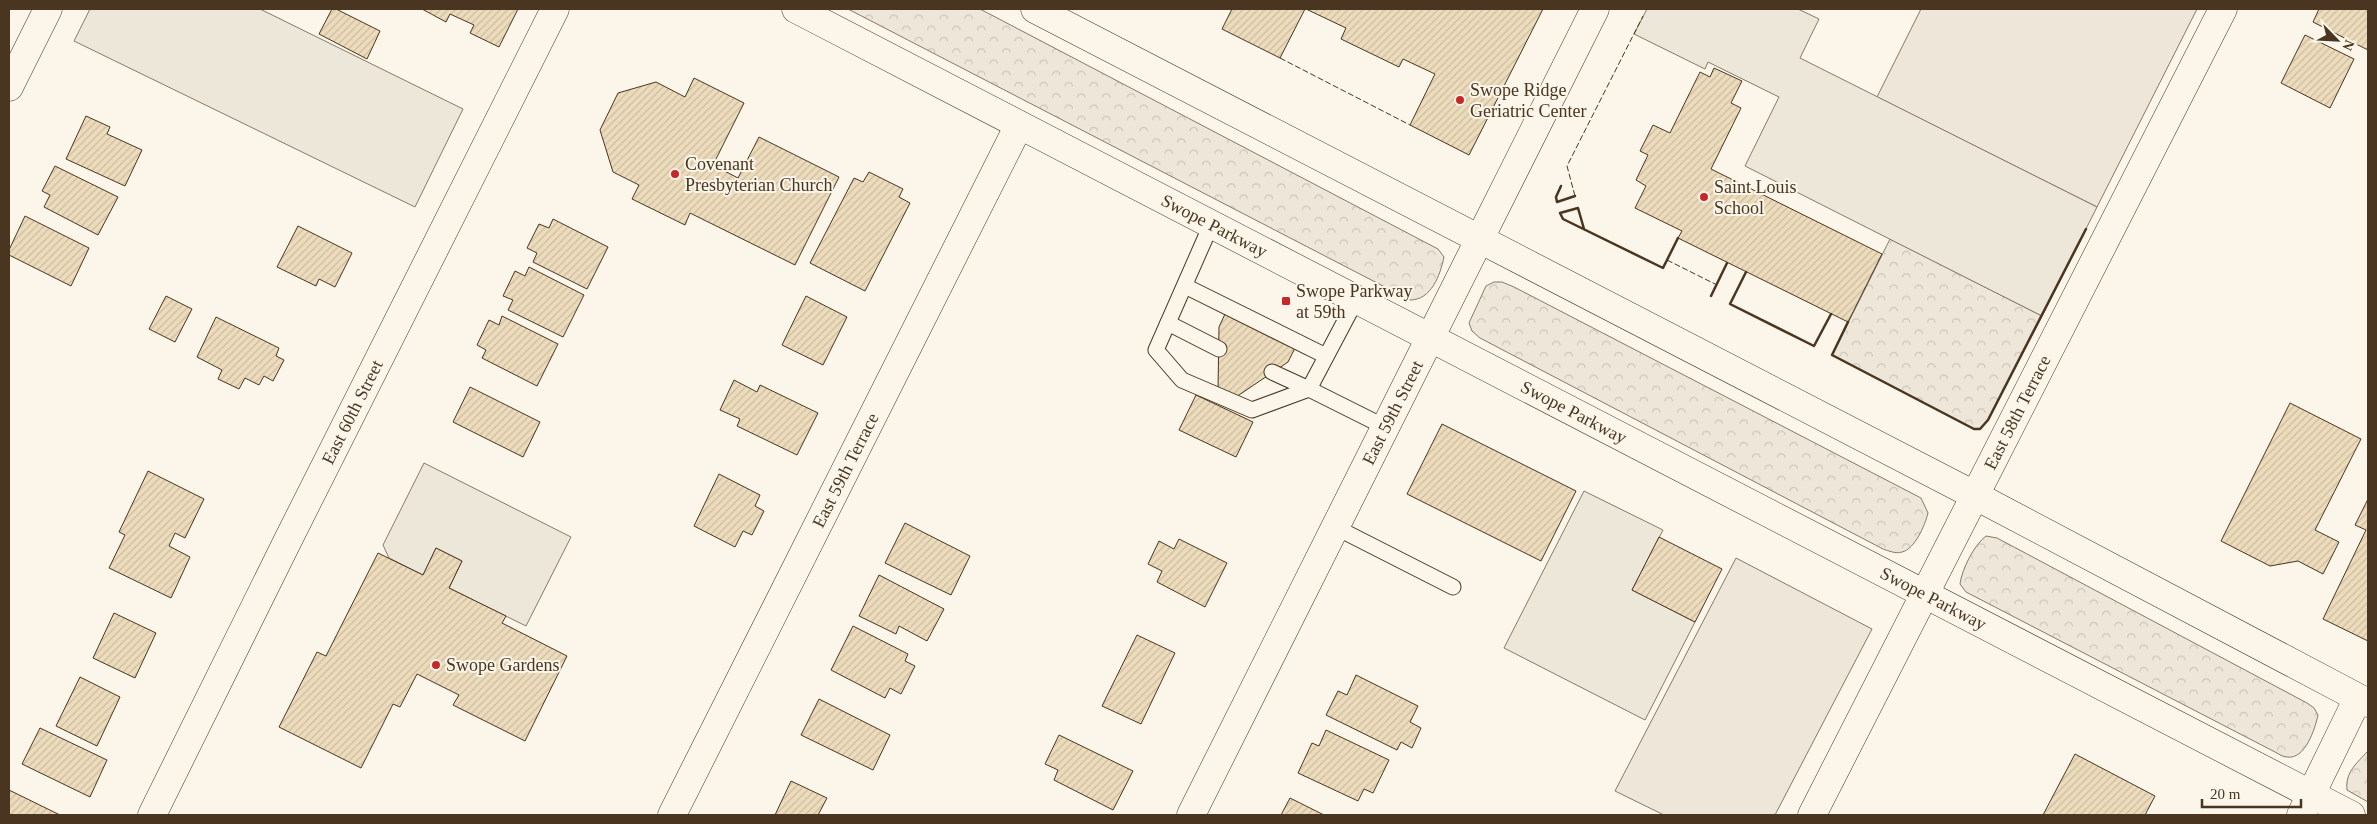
<svg xmlns="http://www.w3.org/2000/svg" width="2377" height="824" viewBox="0 0 2377 824" font-family="Georgia,serif">
<style>
.green{fill:#ede6d9;stroke:#887966}
.forest{fill:url(#forest-crowns);stroke:#887966}
.parking{fill:#ede7d9;stroke:#887966}
.building{fill:url(#building-hatch);stroke:#4a3520}
.lines{fill:none;stroke-linecap:round;stroke-linejoin:round}
.lane-casing{stroke:#4a3520;stroke-width:17}
.street-casing{stroke:#4a3520;stroke-width:29}
.secondary-casing{stroke:#4a3520;stroke-width:29}
.lane{stroke:#fbf6e9;stroke-width:15}
.street{stroke:#fbf6e9;stroke-width:28}
.secondary{stroke:#fbf6e9;stroke-width:28}
.fence{stroke:#4a3520;stroke-width:1;stroke-dasharray:6 2.5;stroke-linecap:butt}
.wall{stroke:#4a3520;stroke-width:2.5}
.poi-dot{fill:#c62828;stroke:#fbf6e9;stroke-width:2}
.labels{text-anchor:middle;stroke-width:4;stroke-linejoin:round;paint-order:stroke}
.poi-label{font-size:18px;fill:#4a3520;stroke:#fbf6e9;text-anchor:start}
.street-label{font-size:18px;fill:#4a3520;stroke:#fbf6e9}
</style>
<defs>
<pattern id="forest-crowns" width="20" height="18" patternUnits="userSpaceOnUse" patternTransform="scale(1.25)"><rect width="20" height="18" fill="#ede6d9"/><path d="M2 6a3 3 0 1 1 6 0M12 15a3 3 0 1 1 6 0" fill="none" stroke="#cdc6ba"/></pattern>
<pattern id="building-hatch" width="6" height="6" patternUnits="userSpaceOnUse" patternTransform="scale(1.25)"><rect width="6" height="6" fill="#ecdcbc"/><path d="M-1 1l2-2M0 6l6-6M5 7l2-2" fill="none" stroke="#ccbda1"/></pattern>
</defs>
<rect width="100%" height="100%" fill="#fbf6e9"/>
<g class="green">
<path d="M 1921,9 L 2197,9 L 2097,207 L 1877,97 Z"/>
<path d="M 1736,558 L 1872,629 L 1775,815 L 1664,815 L 1615,791 Z"/>
</g>
<g class="forest">
<path d="M 848,9 L 980,9 L 1438,249 L 1444,257 C 1440,276 1431,300 1410,300 Z"/>
<path d="M 1890,239 L 2042,316 L 1988,420 L 1980,429 L 1974,429 L 1832,355 Z"/>
<path d="M 1494,282 L 1502,282 L 1514,287 L 1921,498 L 1928,513 C 1925,525 1915,549 1902,552 C 1896,554 1889,551 1883,549 L 1480,338 L 1472,331 L 1469,323 L 1486,286 Z"/>
<path d="M 1986,536 L 1997,538 L 2307,703 L 2314,708 L 2318,715 C 2315,729 2305,760 2287,757 C 2283,757 2279,754 2275,752 L 1966,592 L 1960,584 C 1962,569 1974,545 1986,536 Z"/>
<path d="M 2368,751 L 2368,802 L 2347,790 C 2345,772 2357,763 2368,751 Z"/>
</g>
<g class="parking">
<path d="M 90,9 L 260,9 L 463,109 L 415,207 L 74,41 Z"/>
<path d="M 1647,9 L 1798,9 L 1819,19 L 1800,58 L 2097,207 L 2042,316 L 1745,166 L 1779,97 L 1708,62 L 1705,69 L 1634,34 Z"/>
<path d="M 424,463 L 571,537 L 526,626 L 449,588 L 462,561 L 436,548 L 423,575 L 389,558 L 383,545 Z"/>
<path d="M 1584,491 L 1663,530 L 1632,590 L 1695,622 L 1645,720 L 1504,648 Z"/>
</g>
<g class="building">
<path d="M 332,9 L 336,9 L 380,31 L 367,59 L 319,34 Z"/>
<path d="M 422,9 L 518,9 L 499,47 L 470,33 L 474,25 L 450,14 L 446,22 Z"/>
<path d="M 1232,9 L 1305,9 L 1280,58 L 1222,29 Z"/>
<path d="M 1306,9 L 1543,9 L 1469,155 L 1410,125 L 1435,74 L 1403,59 L 1399,67 L 1341,39 L 1346,28 Z"/>
<path d="M 2319,9 L 2368,9 L 2368,50 L 2313,22 Z"/>
<path d="M 2305,35 L 2354,59 L 2330,108 L 2281,83 Z"/>
<path d="M 1714,68 L 1742,81 L 1731,103 L 1741,108 L 1711,169 L 1882,254 L 1848,322 L 1678,238 L 1682,231 L 1635,208 L 1646,186 L 1636,180 L 1648,155 L 1640,151 L 1653,125 L 1670,133 L 1700,72 L 1710,77 Z"/>
<path d="M 694,78 L 744,103 L 713,165 L 738,178 L 759,137 L 839,177 L 795,265 L 690,213 L 685,225 L 632,199 L 639,185 L 613,172 L 600,130 L 618,93 L 656,82 L 685,97 Z"/>
<path d="M 86,116 L 110,127 L 107,134 L 142,150 L 125,186 L 66,159 Z"/>
<path d="M 55,166 L 118,197 L 98,235 L 44,207 L 50,195 L 42,191 Z"/>
<path d="M 869,172 L 903,189 L 899,197 L 910,203 L 865,291 L 810,263 L 854,178 L 863,182 Z"/>
<path d="M 25,216 L 89,248 L 71,286 L 9,255 L 9,250 Z"/>
<path d="M 553,219 L 608,247 L 587,289 L 533,262 L 537,253 L 527,248 L 539,224 L 549,228 Z"/>
<path d="M 298,226 L 352,253 L 335,287 L 319,279 L 316,286 L 277,267 Z"/>
<path d="M 529,267 L 584,295 L 563,337 L 508,310 L 513,300 L 503,296 L 515,271 L 525,276 Z"/>
<path d="M 166,296 L 192,309 L 175,342 L 149,329 Z"/>
<path d="M 806,296 L 847,317 L 823,365 L 782,345 Z"/>
<path d="M 1225,314 L 1295,348 L 1288,362 L 1233,399 L 1218,390 L 1219,327 Z"/>
<path d="M 502,316 L 558,344 L 537,386 L 482,358 L 486,350 L 477,345 L 489,320 L 499,325 Z"/>
<path d="M 216,317 L 279,348 L 276,356 L 284,360 L 273,381 L 264,376 L 259,385 L 245,378 L 239,389 L 218,379 L 222,370 L 197,357 Z"/>
<path d="M 734,380 L 757,392 L 760,385 L 818,413 L 797,455 L 737,426 L 740,419 L 720,410 Z"/>
<path d="M 470,387 L 540,422 L 523,457 L 453,422 Z"/>
<path d="M 1196,395 L 1253,422 L 1236,457 L 1179,430 Z"/>
<path d="M 2290,403 L 2361,439 L 2315,530 L 2339,542 L 2323,574 L 2298,561 L 2270,566 L 2221,541 Z"/>
<path d="M 1442,424 L 1576,491 L 1541,561 L 1407,494 Z"/>
<path d="M 148,471 L 204,499 L 185,538 L 175,533 L 169,546 L 190,557 L 171,598 L 109,568 L 125,535 L 119,532 Z"/>
<path d="M 719,474 L 760,495 L 755,506 L 764,511 L 752,535 L 743,531 L 735,547 L 694,526 Z"/>
<path d="M 2368,499 L 2368,641 L 2323,619 L 2366,530 L 2355,525 Z"/>
<path d="M 905,523 L 970,556 L 951,595 L 885,563 Z"/>
<path d="M 1659,537 L 1722,569 L 1695,622 L 1632,590 Z"/>
<path d="M 1179,539 L 1227,563 L 1205,607 L 1157,582 L 1162,571 L 1148,564 L 1159,541 L 1174,549 Z"/>
<path d="M 436,548 L 462,561 L 449,588 L 506,616 L 502,623 L 567,656 L 525,741 L 453,705 L 459,695 L 417,674 L 400,707 L 393,704 L 361,768 L 279,727 L 317,652 L 326,656 L 378,553 L 423,575 Z"/>
<path d="M 879,575 L 944,609 L 927,641 L 899,626 L 896,634 L 859,616 Z"/>
<path d="M 114,613 L 156,633 L 135,678 L 93,658 Z"/>
<path d="M 853,626 L 908,654 L 905,661 L 915,666 L 901,694 L 890,688 L 885,698 L 831,670 Z"/>
<path d="M 1137,635 L 1175,653 L 1141,724 L 1102,706 Z"/>
<path d="M 1356,675 L 1418,706 L 1410,722 L 1421,728 L 1412,748 L 1401,742 L 1397,750 L 1326,715 L 1338,691 L 1347,695 Z"/>
<path d="M 80,677 L 120,697 L 97,746 L 56,726 Z"/>
<path d="M 819,699 L 890,735 L 873,770 L 801,735 Z"/>
<path d="M 40,728 L 107,760 L 90,797 L 22,764 Z"/>
<path d="M 1326,730 L 1389,760 L 1373,793 L 1364,789 L 1358,801 L 1298,773 L 1312,743 L 1319,746 Z"/>
<path d="M 1059,735 L 1133,771 L 1113,810 L 1054,780 L 1058,770 L 1045,764 Z"/>
<path d="M 2075,754 L 2155,796 L 2145,815 L 2043,815 Z"/>
<path d="M 791,781 L 827,798 L 818,815 L 775,815 Z"/>
<path d="M 9,790 L 60,815 L 9,815 Z"/>
<path d="M 1290,798 L 1324,815 L 1281,815 Z"/>
</g>
<g class="lines">
<g class="lane-casing">
<g id="lane">
<path d="M 1211,225 L 1156,350 L 1182,380 L 1252,410 L 1309,389 L 1385,427"/>
<path d="M 1185,286 L 1326,356"/>
<path d="M 1168,323 L 1219,349"/>
<path d="M 1272,372 L 1309,389 L 1356,300"/>
<path d="M 1335,527 L 1453,587"/>
</g>
</g>
<g class="street-casing">
<g id="street">
<path d="M 9,87 L 48,9"/>
<path id="s1" d="M 152,815 L 288,540 L 555,9"/>
<path id="s2" d="M 672,815 L 1019,125"/>
<path id="s3" d="M 1191,815 L 1430,338"/>
<path id="s4" d="M 1812,815 L 2223,9"/>
<path d="M 2301,815 L 2358,698"/>
</g>
</g>
<g class="secondary-casing">
<g id="secondary">
<path id="s5" d="M 796,9 L 2351,815"/>
<path d="M 1035,9 L 1976,496 L 2368,703"/>
<path d="M 1430,338 L 1595,9"/>
</g>
</g>
<use href="#lane" class="lane"/>
<use href="#street" class="street"/>
<use href="#secondary" class="secondary"/>
<g class="fence">
<path d="M 1280,58 L 1410,125"/>
<path d="M 1575,196 L 1567,166 L 1643,16"/>
<path d="M 1667,260 L 1717,285"/>
</g>
<g class="wall">
<path d="M 1561,186 L 1556,197 L 1557,202 L 1575,196"/>
<path d="M 1584,229 L 1578,208 L 1560,213 L 1563,219 L 1663,268 L 1678,238"/>
<path d="M 1746,272 L 1730,304 L 1814,346 L 1831,314"/>
<path d="M 1711,296 L 1727,263"/>
<path d="M 1848,322 L 1832,355 L 1974,429 L 1980,429 L 1988,420 L 2086,229"/>
</g>
</g>
<g class="poi-dot">
<circle cx="1460" cy="100" r="5"/>
<circle cx="675" cy="174" r="5"/>
<circle cx="1704" cy="197" r="5"/>
<rect x="1281" y="296" width="10" height="10" rx="2.5"/>
<circle cx="436" cy="665" r="5"/>
</g>
<g class="labels">
<g class="poi-label">
<text x="1470" y="96">Swope Ridge<tspan x="1470" dy="21">Geriatric Center</tspan></text>
<text x="685" y="170">Covenant<tspan x="685" dy="21">Presbyterian Church</tspan></text>
<text x="1714" y="193">Saint Louis<tspan x="1714" dy="21">School</tspan></text>
<text x="1296" y="297">Swope Parkway<tspan x="1296" dy="21">at 59th</tspan></text>
<text x="446" y="671">Swope Gardens</text>
</g>
<g class="street-label">
<text dy="6" stroke="none"><textPath href="#s5" startOffset="471">Swope Parkway</textPath></text>
<text dy="6" stroke="none"><textPath href="#s1" startOffset="450">East 60th Street</textPath></text>
<text dy="6" stroke="none"><textPath href="#s3" startOffset="450">East 59th Street</textPath></text>
<text dy="6" stroke="none"><textPath href="#s4" startOffset="452">East 58th Terrace</textPath></text>
<text dy="6" stroke="none"><textPath href="#s5" startOffset="876">Swope Parkway</textPath></text>
<text dy="6" stroke="none"><textPath href="#s2" startOffset="386">East 59th Terrace</textPath></text>
<text dy="6" stroke="none"><textPath href="#s5" startOffset="1281">Swope Parkway</textPath></text>
</g>
</g>
<rect width="2377" height="824" fill="none" stroke="#4a3520" stroke-width="20"/>
<g transform="translate(2337 40) rotate(114)" stroke="#fbf6e9" stroke-width="4" paint-order="stroke">
<path d="M0-4L9 19L0 12L-9 19Z" fill="#4a3520"/>
<text y="-8" font-size="14" font-weight="bold" text-anchor="middle" fill="#4a3520">N</text>
</g>
<path d="M2202 799v8h99v-8" fill="none" stroke="#4a3520" stroke-width="2.5"/>
<text x="2210" y="799" font-size="15" fill="#4a3520" stroke="#fbf6e9" stroke-width="4" paint-order="stroke">20 m</text>
</svg>
